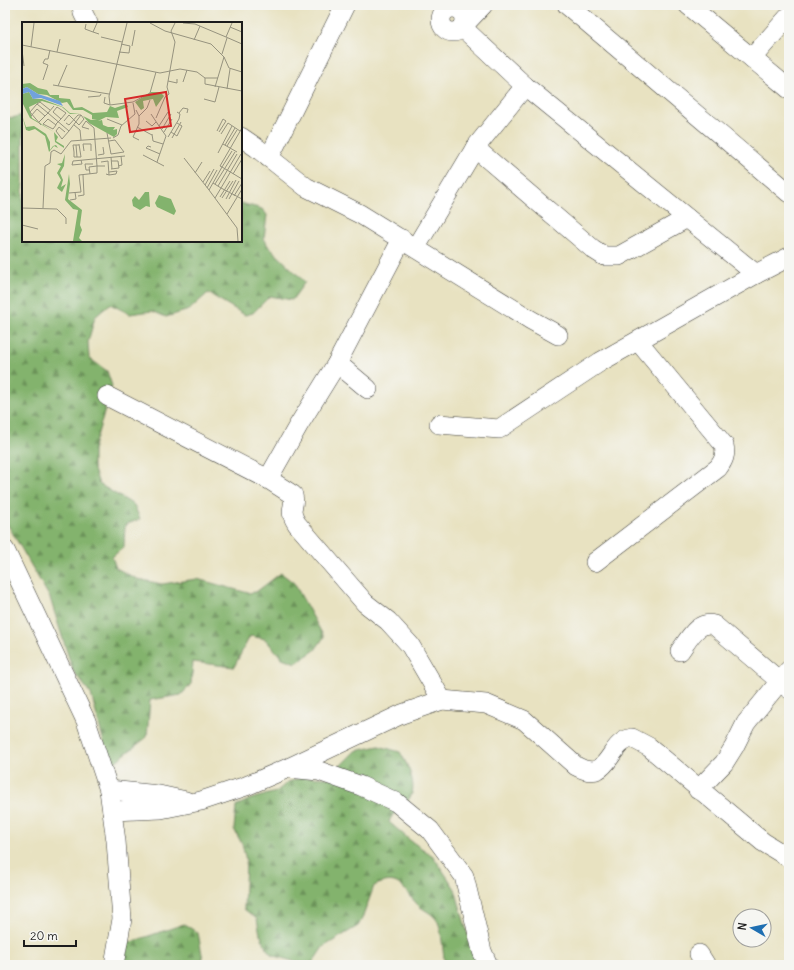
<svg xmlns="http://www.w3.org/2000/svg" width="794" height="970" viewBox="0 0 794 970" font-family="Delius,sans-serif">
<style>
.forest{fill:url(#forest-firs);stroke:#506844}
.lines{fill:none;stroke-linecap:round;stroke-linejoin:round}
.minor-casing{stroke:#3b3a35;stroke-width:20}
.minor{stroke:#fff;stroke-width:19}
.inset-road{fill:none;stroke:#96937f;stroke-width:1}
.view{fill:#d62828;fill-opacity:0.15;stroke:#d62828;stroke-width:2}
.inset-edge{fill:none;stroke:#1c1c1c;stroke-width:2}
</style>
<defs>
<pattern id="forest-firs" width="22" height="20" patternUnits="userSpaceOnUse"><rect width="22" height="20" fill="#83b36d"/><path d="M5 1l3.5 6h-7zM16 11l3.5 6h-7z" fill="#6a9159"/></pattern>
</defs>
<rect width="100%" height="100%" fill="#f6f6f2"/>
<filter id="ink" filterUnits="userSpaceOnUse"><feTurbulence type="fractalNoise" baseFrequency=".025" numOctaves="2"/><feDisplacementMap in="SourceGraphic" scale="8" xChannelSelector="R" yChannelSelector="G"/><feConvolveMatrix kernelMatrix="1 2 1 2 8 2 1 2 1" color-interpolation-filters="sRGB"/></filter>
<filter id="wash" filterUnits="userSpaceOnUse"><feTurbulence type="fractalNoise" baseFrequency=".012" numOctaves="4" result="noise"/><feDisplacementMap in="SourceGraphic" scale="16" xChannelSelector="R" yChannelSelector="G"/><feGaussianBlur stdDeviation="0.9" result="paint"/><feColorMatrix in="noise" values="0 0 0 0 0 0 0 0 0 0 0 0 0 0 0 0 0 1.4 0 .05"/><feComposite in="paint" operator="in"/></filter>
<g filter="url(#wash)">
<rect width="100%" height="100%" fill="#e8e2c1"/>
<g class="forest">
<path d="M 23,115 L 23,241 L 241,241 L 241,203 L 262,209 L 267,215 L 264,238 L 268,246 L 305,282 L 292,300 L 270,296 L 253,313 L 245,315 L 208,293 L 189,310 L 166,317 L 152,311 L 130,314 L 110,304 L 95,317 L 88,342 L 89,358 L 107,371 L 112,386 L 93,450 L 93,467 L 99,484 L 134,505 L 140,519 L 125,525 L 124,547 L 112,557 L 116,568 L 137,579 L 162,584 L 197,579 L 248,593 L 256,592 L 281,573 L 294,583 L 324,637 L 315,650 L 296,663 L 282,658 L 265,639 L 250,636 L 234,667 L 193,662 L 191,684 L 181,695 L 150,700 L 147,737 L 115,762 L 108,758 L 91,694 L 73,671 L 50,598 L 5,520 L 5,116 L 12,118 Z"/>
<path d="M 379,746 L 400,752 C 407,764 419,786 409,799 C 402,808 393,811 389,822 L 411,841 L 433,856 L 455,889 L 473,953 L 480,965 L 445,965 C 443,955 442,930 438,922 C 433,913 425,911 419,906 C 403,890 400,873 374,886 L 362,919 L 358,926 L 323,947 L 313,962 L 306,965 L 272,955 L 267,949 L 260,934 L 257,919 L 244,909 L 246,860 L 242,844 L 234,829 L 236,806 L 251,799 L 276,792 L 288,782 L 304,777 L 328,778 L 355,751 Z"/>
<path d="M 184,924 L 198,933 L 204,965 L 123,965 L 128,943 Z"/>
</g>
</g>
<g filter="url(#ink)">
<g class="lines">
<g class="minor-casing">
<g id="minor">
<path d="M 82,5 L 83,13 L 88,23"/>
<path d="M 567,5 L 789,193"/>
<path d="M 688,5 L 789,89"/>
<circle cx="453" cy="20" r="12"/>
<path d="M 464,25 L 483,5"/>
<path d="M 752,58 L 789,16"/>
<path d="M 241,137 L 257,148 L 306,187 L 360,214 L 531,320 L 558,335"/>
<path d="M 475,148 L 593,249 L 604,256 L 619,256 L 687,218"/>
<path d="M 269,158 L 345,5"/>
<path d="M 416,247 L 475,148 L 525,86"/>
<path d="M 756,274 L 789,257"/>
<path d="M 337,363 L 368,389"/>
<path d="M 107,396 L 268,479 L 293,495 C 296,509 287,508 297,524 L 365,603 L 388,621 L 410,645 L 442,700"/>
<path d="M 439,424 L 499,429 L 600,362 L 756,274 L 525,86 L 463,28"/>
<path d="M 268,479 L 298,426 L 337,363 L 402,239"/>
<path d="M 5,550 L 86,721 L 109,790 L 116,841 L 122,919 L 114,965"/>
<path d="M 595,562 L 718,468 C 724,460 726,455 724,445 L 638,341"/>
<path d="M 680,651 C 689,639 698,620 714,625 L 789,689"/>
<path d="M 288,768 L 402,714 L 442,700 L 486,704 L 524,720 L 576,766 C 610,785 607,742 632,738 L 649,747 L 763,842 L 789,858"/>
<path d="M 109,790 L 159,795 L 186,801"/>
<path d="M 698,790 L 724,763 L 734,747 L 746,723 L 789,670"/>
<path d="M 112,811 L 161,809 L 201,801 L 246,786 L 288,768 L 319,771 L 361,786 L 396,802 L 430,830 L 464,876 L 482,951 L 488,965"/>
<path d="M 699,954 L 706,965"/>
</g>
</g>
<use href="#minor" class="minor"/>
</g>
</g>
<g transform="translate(22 22)">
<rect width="220" height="220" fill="#e8e2c1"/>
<path d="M 8,61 L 16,66 L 25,68 L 28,73 L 37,73 L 37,76 L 48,77 L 52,86 L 60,85 L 71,91 L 85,90 L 88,84 L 93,86 L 105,82 L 106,85 L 95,89 L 97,96 L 84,95 L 76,99 L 80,98 L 81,103 L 86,105 L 93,105 L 91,108 L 95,107 L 95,112 L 92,115 L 67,101 L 61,94 L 69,98 L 75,97 L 70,97 L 70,93 L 61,88 L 51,88 L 45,80 L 40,81 L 25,73 L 16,72 L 5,65 L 0,67 L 0,62 ZM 7,70 L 11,77 L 20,77 L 41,85 L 48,91 L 58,92 L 48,92 L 40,85 L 20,79 L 7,85 L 10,96 L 32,110 L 36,115 L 34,119 L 42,124 L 42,126 L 33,120 L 32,110 L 8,96 L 0,80 L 0,72 ZM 129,70 L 138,70 L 142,74 L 134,85 L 131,77 L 121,79 L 122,86 L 119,88 L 113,80 ZM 0,93 L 4,105 L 12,104 L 24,112 L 28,120 L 28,128 L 31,124 L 34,123 L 36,126 L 32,124 L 27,130 L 23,114 L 13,107 L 7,109 L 4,108 ZM 43,132 L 42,144 L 38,151 L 41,158 L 39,165 L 44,162 L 40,170 L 35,166 L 39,158 L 35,151 L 39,144 L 35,142 L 40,141 ZM 47,152 L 48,162 L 46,177 L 60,188 L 58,203 L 60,208 L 57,216 L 60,219 L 51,219 L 56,188 L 51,187 L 43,178 ZM 127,170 L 128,185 L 124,184 L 118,188 L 111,184 L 110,178 L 113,174 L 117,178 L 123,170 ZM 137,173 L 149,177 L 154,189 L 152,193 L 135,185 L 133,181 Z" fill="#83b36d"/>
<path d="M 5,65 L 16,72 L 38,79 L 41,84 L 19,76 L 11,77 L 7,70 L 0,72 L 0,67 Z" fill="#71a2db"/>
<path class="inset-road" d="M 75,1 L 71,10 L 77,12M 105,1 L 87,74 L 88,83 L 111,80 L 128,71 L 134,50M 128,1 L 143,9 L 189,22 L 202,35 L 207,46 L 220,50M 161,1 L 173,2 L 204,15M 210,1 L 204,15 L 220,22M 64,2 L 63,7 L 71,10M 208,5 L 220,10M 79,15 L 100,20M 172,18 L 178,4M 0,23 L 138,51 L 158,47 L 175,50 L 183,56 L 183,62 L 220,69M 110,24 L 113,8M 9,25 L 12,1M 0,28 L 2,44M 35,30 L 38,17M 97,30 L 107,31 L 108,24 L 99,22M 200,32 L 205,16M 183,56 L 196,56M 21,58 L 26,43 L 21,41 L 23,37 L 26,37 L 28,28M 146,59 L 155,61 L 155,57M 161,60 L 165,48M 31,63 L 87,72M 36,64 L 45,43M 193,65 L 202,35M 205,67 L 208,47M 66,75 L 78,74 L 79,72M 83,75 L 82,81 L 88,83M 182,77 L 193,80 L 197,65M 15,82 L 18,80 L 28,88M 114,88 L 117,94 L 117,102 L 111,115 L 117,118M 157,91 L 161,86 L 166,87 L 165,91M 129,92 L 137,104 L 146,90M 9,94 L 15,87 L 23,94M 117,94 L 125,86 L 128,78M 134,96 L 143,75 L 147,72 L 145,65 L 153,20 L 149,9 L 153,1M 85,97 L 100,103M 42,99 L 47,93 L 57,103M 124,99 L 130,104 L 134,100M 17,100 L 26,91 L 47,109 L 40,117 L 34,109 L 37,105 L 43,110M 44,101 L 47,103 L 56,93 L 59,93M 19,103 L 8,90 L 15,82 L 26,91 L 32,84M 34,103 L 26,97 L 21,102 L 31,107 L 34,103 L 34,102 L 39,97 L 44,91 L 35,85 L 31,90 L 39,97M 52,103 L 58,108 L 59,118M 57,103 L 62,97 L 59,93M 115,105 L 130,113M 67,107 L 60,105 L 64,99 L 72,106 L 75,144 L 67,145 L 68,152M 140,107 L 149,92M 47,109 L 59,93M 195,109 L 201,97 L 204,99M 142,110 L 150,97M 149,110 L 155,114 L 160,104 L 155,101M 197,110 L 204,99M 85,111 L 89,132M 130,112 L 131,119 L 141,122M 199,112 L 206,101 L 218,109M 146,115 L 157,97 L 158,92 L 155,90M 91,116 L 96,113 L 99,104 L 113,92 L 111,81M 150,116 L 159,100M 87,119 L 93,118 L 102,130 L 89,132M 57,122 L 59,135M 201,122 L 215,130M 54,123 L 55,135M 57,123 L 51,123 L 52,130 L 52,135 L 59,135M 203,123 L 213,106M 205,124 L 215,108M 129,125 L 126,124 L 124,126 L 138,132M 62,129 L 61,122 L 69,122 L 69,129M 210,129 L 200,145 L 220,157M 196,131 L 210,104M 219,132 L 199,166 L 191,161 L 200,145 L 198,144 L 220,106M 76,133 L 82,132 L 81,125M 121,133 L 142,144M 89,135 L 90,147M 162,136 L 187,168M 59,138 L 60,142 L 50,143 L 51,139 L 103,134M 79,140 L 86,139 L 87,153 L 84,152M 135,140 L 144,114 L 137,104M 96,144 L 100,143 L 99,134M 89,147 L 97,146 L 96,139 L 89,139M 68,148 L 64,148 L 63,142 L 71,142M 87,150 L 95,149 L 94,152 L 87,153M 173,151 L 180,140M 211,152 L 220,137M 181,160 L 188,149M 191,161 L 187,168 L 215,206 L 216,219M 193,162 L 213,130M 183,163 L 192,147M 196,164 L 215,132M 185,166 L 195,148M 47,171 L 59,170 L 57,153 L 75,151 L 75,144 L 83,144M 56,174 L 62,173 L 61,153M 212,174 L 220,161M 198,175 L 208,159M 193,176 L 199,166 L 220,177M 200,176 L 211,159M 204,177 L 214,158M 207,177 L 217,159M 48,178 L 54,177 L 53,170M 0,186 L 35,187 L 44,196 L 44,202M 21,186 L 23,144 L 28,141 L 29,130 L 32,128 L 39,132 L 49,119 L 89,116M 205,192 L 220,167M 0,203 L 16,207"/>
<path class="view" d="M 144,70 L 149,104 L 108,110 L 103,77 Z"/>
<rect width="220" height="220" class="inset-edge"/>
</g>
<rect width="794" height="970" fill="none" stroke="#f6f6f2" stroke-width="20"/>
<g transform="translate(752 928) rotate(279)"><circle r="19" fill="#f6f6f2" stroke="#9f9f9c"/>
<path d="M0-3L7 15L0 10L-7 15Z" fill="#1f6fb2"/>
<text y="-6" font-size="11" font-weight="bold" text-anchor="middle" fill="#1c1c1c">N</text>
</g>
<path d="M24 940v6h52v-6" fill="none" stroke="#1c1c1c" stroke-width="2"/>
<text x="30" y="940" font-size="12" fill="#1c1c1c" stroke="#f6f6f2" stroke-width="3" paint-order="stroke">20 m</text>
</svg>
